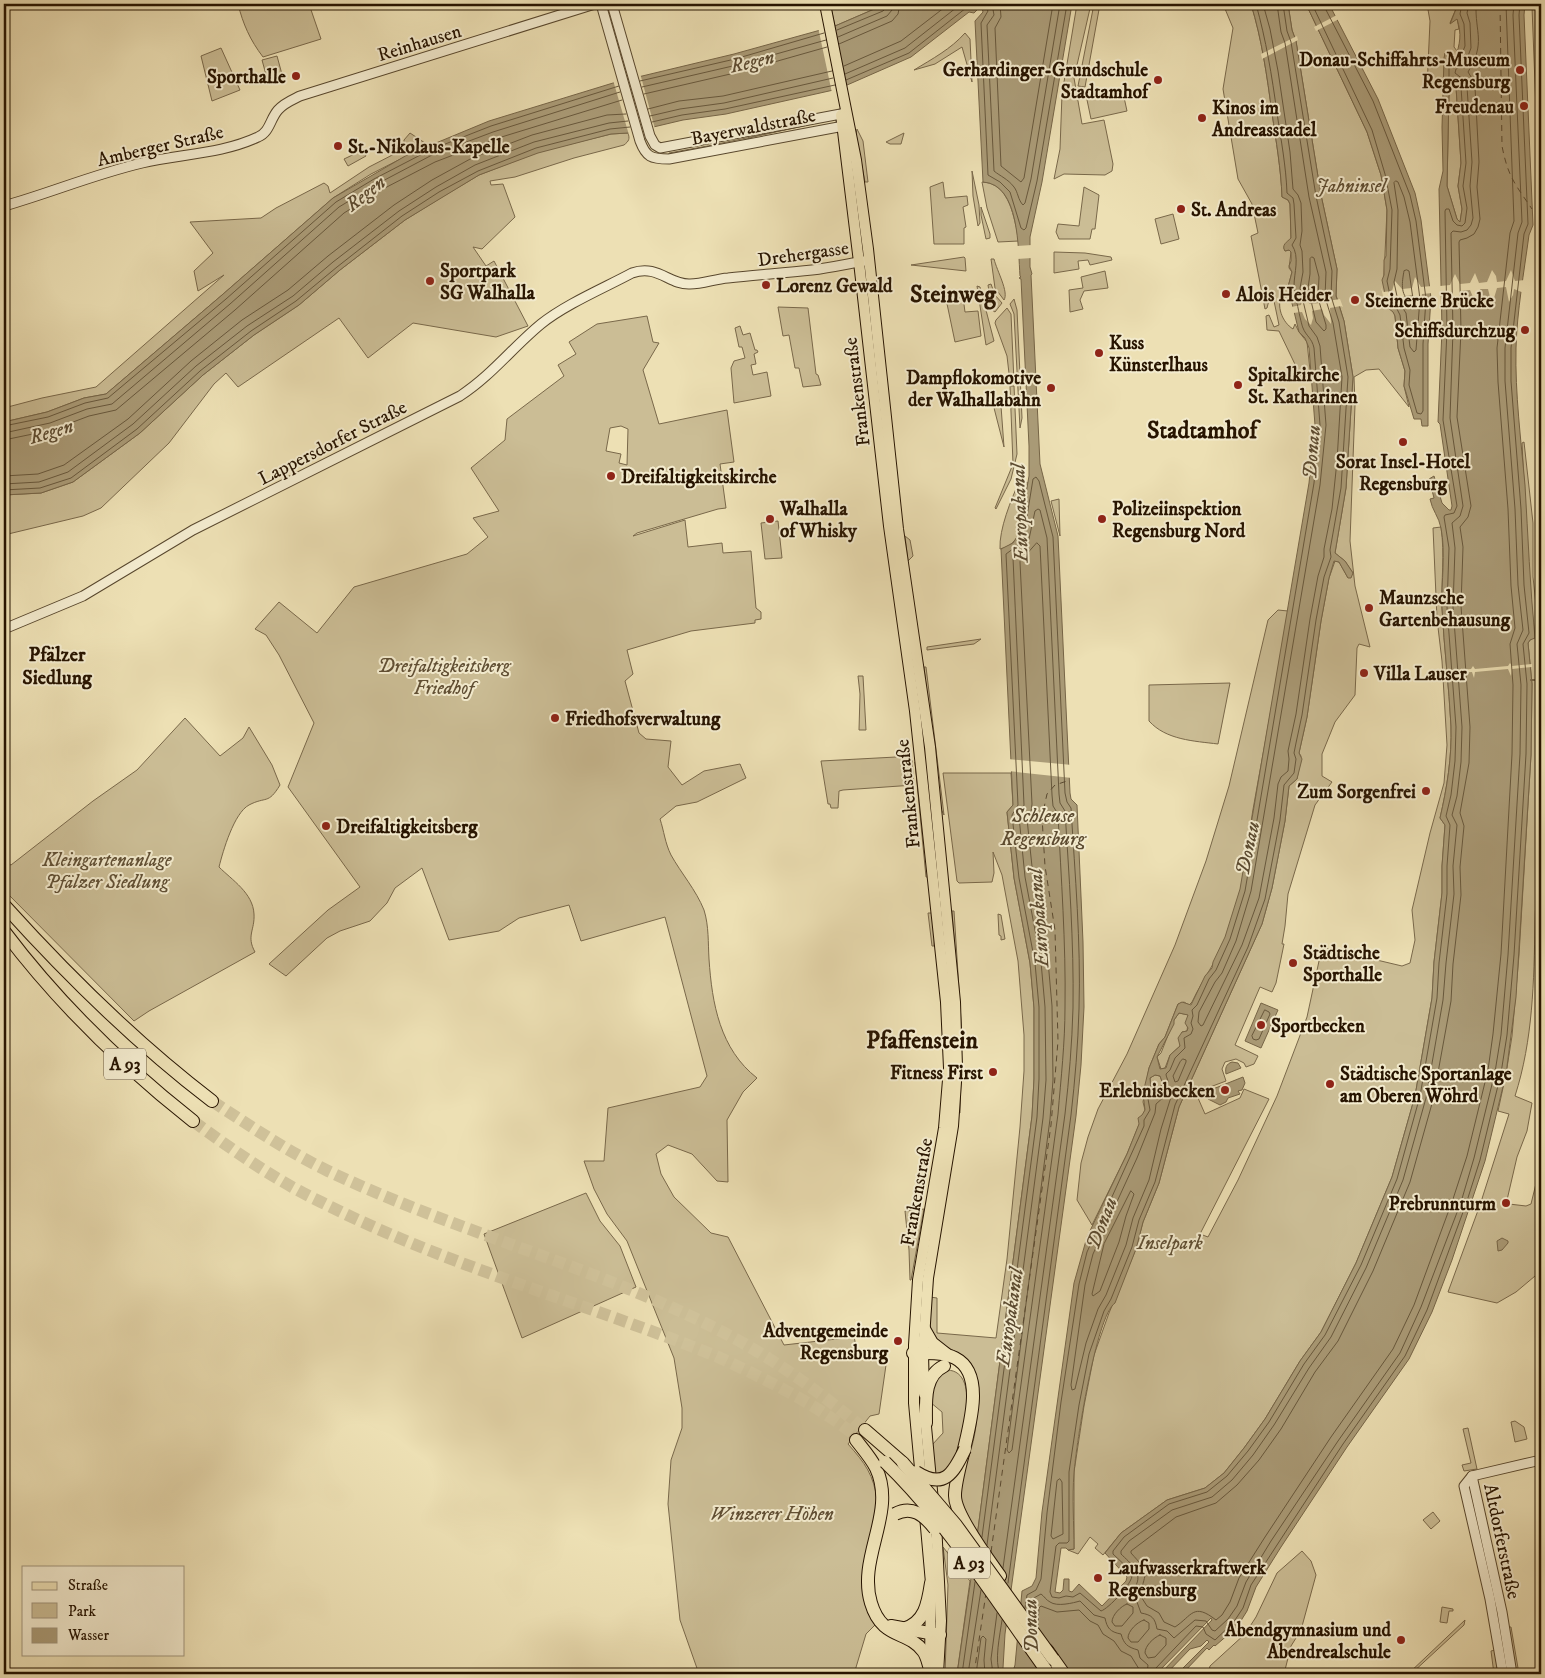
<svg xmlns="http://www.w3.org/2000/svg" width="1545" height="1678" viewBox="0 0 1545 1678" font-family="'IM FELL DW Pica',serif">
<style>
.green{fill:#cbbd95;stroke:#79684a;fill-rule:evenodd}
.water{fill:#aa9b77;stroke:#766547;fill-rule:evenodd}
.pier{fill:#ede0b4}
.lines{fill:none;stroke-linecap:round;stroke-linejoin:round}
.shore{stroke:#68583c;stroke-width:1}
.stream{stroke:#766547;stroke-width:2}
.ferry{stroke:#5b4a30;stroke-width:1;stroke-dasharray:6 5;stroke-linecap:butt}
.highway-tunnel{stroke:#cfc199;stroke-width:12;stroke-dasharray:12 6;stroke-linecap:butt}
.minor-casing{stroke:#58472d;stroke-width:11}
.major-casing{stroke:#271400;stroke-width:12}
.highway-casing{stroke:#271400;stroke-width:14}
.minor{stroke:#f3ebce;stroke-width:9}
.major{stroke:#ede0b4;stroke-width:10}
.highway{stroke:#ede0b4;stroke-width:12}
.highway-bridge-casing{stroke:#271400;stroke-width:14;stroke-linecap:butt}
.highway-bridge{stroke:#ede0b4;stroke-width:12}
.poi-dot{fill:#8f2418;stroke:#f3ebce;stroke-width:2}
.labels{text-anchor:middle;stroke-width:4;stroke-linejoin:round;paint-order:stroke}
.shield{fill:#f3ebce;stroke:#64543e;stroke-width:1}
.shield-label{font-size:18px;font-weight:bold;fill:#271400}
.street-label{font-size:19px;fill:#271400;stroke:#f3ebce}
.poi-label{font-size:19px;font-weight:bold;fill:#271400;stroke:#f3ebce;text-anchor:start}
.park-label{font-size:19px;font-style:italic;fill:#604f34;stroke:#f3ebce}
.water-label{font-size:20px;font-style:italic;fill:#5b4a30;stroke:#f3ebce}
.neighbourhood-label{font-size:20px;font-weight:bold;fill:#271400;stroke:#f3ebce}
.district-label{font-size:24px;font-weight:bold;fill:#271400;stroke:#f3ebce}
</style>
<rect width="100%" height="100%" fill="#ede0b4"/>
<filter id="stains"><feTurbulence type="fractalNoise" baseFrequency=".004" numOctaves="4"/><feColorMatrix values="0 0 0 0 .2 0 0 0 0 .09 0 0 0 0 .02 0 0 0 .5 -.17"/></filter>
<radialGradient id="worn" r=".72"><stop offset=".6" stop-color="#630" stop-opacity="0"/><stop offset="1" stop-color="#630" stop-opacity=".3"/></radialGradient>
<g class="green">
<path d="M 238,4 L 309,4 L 321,39 L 263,57 C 250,40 243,24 238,4 Z"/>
<path d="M 841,4 L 886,4 L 835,26 L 831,8 Z"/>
<path d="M 1077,4 L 1091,4 L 1074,78 L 1082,124 L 1104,120 L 1113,164 L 1112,171 L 1105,175 L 1064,174 L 1054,179 L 1060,149 L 1062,94 Z"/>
<path d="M 1094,4 L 1100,4 L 1085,87 L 1078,86 Z"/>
<path d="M 1223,4 L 1251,4 C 1262,40 1267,76 1272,113 C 1276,141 1281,168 1282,197 L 1288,200 L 1290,204 L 1291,238 L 1284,248 L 1285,251 L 1289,250 L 1291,252 L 1289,268 L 1292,272 L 1288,287 L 1291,297 L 1288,300 L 1282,294 C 1276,306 1282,322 1293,329 L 1295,324 L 1299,332 L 1307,342 L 1311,380 L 1303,381 L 1279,331 L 1267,330 L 1266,316 L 1269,315 L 1274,327 L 1279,325 L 1274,301 L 1270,299 L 1269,300 L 1267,308 L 1265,309 L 1251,236 L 1258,233 L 1252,204 L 1238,179 L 1223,89 L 1233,28 Z"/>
<path d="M 1288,4 L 1306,4 L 1367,132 L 1381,175 L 1387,210 L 1384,275 L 1395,316 L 1398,348 L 1405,371 L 1404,386 L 1409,407 L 1379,369 L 1366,370 L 1354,377 L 1355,405 L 1350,541 L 1355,586 L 1370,647 L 1359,644 L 1357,648 L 1355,695 L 1335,722 L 1322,754 L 1322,776 L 1332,782 L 1315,805 L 1288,894 L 1285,926 L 1282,944 L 1284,944 L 1276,983 L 1272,992 L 1260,987 L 1235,1045 L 1258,1056 L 1254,1064 L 1246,1067 L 1244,1063 L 1236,1059 L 1225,1062 L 1222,1069 L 1226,1081 L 1202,1090 L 1198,1098 L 1205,1114 L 1240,1098 L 1244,1089 L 1269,1099 L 1200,1234 L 1208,1237 L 1238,1180 L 1277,1096 L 1307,1017 L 1322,947 L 1402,966 L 1410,963 L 1415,940 L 1412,910 L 1430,833 L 1444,783 L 1447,745 L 1442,661 L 1437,619 L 1433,528 L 1441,527 C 1445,555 1441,581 1442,608 C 1444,647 1449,687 1451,726 C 1452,757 1447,788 1440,818 L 1445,825 L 1442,866 L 1442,893 L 1434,962 L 1432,998 L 1415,1096 L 1392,1177 L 1356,1263 L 1321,1332 L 1300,1361 L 1265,1419 L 1244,1448 L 1224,1473 L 1205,1488 L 1167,1500 L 1121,1533 L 1103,1555 L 1095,1548 L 1098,1544 L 1090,1537 L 1078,1554 L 1068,1550 L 1074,1549 L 1074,1472 L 1084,1406 L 1094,1355 L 1109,1313 L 1136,1249 L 1143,1222 L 1159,1183 L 1179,1107 L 1262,924 L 1272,888 L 1285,821 L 1289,786 L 1297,779 L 1301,756 L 1299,753 L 1307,717 L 1321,621 L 1329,578 L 1335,561 L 1339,562 L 1348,578 L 1353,573 L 1345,561 L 1335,553 L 1346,488 L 1353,377 L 1344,321 L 1336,295 L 1337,269 L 1321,195 L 1296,41 L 1292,30 Z"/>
<path d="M 1427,4 L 1458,4 L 1450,23 L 1457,18 L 1459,29 L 1455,30 L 1454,47 L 1457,51 L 1455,59 L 1450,51 L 1445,53 L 1444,90 L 1427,88 L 1430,21 Z"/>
<path d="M 1532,7 L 1540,7 L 1541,161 L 1538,161 Z"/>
<path d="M 965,33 L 970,39 L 972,82 L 962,47 L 935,64 L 914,70 C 932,59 951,49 965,33 Z"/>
<path d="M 221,48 L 240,90 L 212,101 L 201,56 Z"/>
<path d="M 277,56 L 283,78 L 268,82 L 262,60 Z"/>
<path d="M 1451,86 L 1456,87 L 1461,163 L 1458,186 L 1462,209 L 1460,222 L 1457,219 L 1447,186 L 1449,92 Z"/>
<path d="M 1122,88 L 1127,111 L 1091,119 L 1086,95 Z"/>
<path d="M 826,121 L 753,137 L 739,142 L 669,155 L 669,153 C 722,144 773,132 826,121 Z"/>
<path d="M 857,129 L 863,141 L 868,182 L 865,182 L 856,134 Z"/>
<path d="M 410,133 L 428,145 L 371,174 L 333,198 L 222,295 L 106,394 L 84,398 L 47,412 L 4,422 L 4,408 L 42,398 L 96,387 L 224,275 L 198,291 L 194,271 L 213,253 L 190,222 L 261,218 L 276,208 L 324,183 L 328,186 L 330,193 L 369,167 L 404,149 L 404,140 Z"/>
<path d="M 628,133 C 630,139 629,141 624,145 L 574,158 L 515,177 L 490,181 L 491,185 L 503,184 L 515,217 L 482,249 L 473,247 L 486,266 L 494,261 L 528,326 L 496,337 L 413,323 L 368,358 L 339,318 L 238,387 L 226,373 L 214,384 L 169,443 L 101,508 L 83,516 L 4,535 L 4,495 L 41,493 L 73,482 L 140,433 L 203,375 L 254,335 L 299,305 L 340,270 L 405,220 L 442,197 L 479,175 L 538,152 L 611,134 Z"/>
<path d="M 904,133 L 901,144 L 890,144 L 886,142 Z"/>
<path d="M 363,150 L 366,156 L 348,166 L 344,159 Z"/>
<path d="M 1537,170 L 1541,170 L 1541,220 L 1539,220 Z"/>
<path d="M 972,171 L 979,205 L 980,223 L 978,226 L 973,196 Z"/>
<path d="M 943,182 L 945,198 L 967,196 L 968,205 L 963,207 L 966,227 L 964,228 L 964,244 L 934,244 L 930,187 Z"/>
<path d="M 982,182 C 1010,183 1014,218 1019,241 L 998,242 L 987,208 Z"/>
<path d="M 1084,187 L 1099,195 L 1095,229 L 1092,229 L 1090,239 L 1059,239 L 1056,232 L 1058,224 L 1079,226 Z"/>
<path d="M 981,207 L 990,234 L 990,238 L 986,239 L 981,215 Z"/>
<path d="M 1173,214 L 1179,239 L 1161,244 L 1155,219 Z"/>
<path d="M 1054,252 L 1085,253 L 1111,257 L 1112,260 L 1090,265 L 1088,260 L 1078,261 L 1079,269 L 1054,273 Z"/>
<path d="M 964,257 L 965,258 L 966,271 L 911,265 Z"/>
<path d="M 991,259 L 994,259 C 997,271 1009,292 1004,300 L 995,288 Z"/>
<path d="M 1105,271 L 1108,288 L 1084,291 L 1080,300 L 1083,309 L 1070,312 L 1069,290 L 1083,288 L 1081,277 Z"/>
<path d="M 991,284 L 995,295 L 1002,303 L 995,312 L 992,310 L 988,285 Z"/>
<path d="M 977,286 L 980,287 L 994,341 L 986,345 Z"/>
<path d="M 963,297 L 965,312 L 978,311 L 981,336 L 955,342 L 946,299 Z"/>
<path d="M 1014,299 L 1017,310 L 1022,418 L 1020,428 L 1014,314 L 1010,304 Z"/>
<path d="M 778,307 L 808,308 L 816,374 L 818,375 L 821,385 L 803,387 L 799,368 L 795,368 L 789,335 L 783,336 Z"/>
<path d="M 1007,308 L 1011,314 L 1014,382 L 1010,382 L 1007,356 L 995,323 L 996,320 Z"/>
<path d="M 647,316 L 653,342 L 659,343 L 643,370 L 659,424 L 727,410 L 734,462 L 720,464 L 726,508 L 718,509 L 637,533 L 633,536 L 685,520 L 688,547 L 722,543 L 723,553 L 751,551 L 756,608 L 761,612 L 761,619 L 755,620 L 755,623 L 691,631 L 627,650 L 633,674 L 625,681 L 639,733 L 646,739 L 671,741 L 668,767 L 682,785 L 704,771 L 740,764 L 746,778 L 697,802 L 676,806 L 660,819 C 664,831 665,843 671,855 C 681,873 696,890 704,910 C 709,926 708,943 709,959 C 712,1004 720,1049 757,1078 L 743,1092 L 727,1120 L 728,1182 L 717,1181 L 692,1154 L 668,1145 L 656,1154 L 661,1174 L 674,1197 L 711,1233 L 728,1237 L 784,1345 L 854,1337 L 859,1358 L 888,1351 L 879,1414 L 870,1416 L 848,1444 C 865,1463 874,1475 877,1501 L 867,1608 L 875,1625 L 866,1634 L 854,1674 L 699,1674 L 680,1620 L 668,1504 L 671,1460 L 682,1428 L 682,1408 L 674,1358 L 627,1241 L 607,1214 L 594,1189 L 584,1161 L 604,1161 L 608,1108 L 700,1087 L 707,1076 L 665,917 L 581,941 L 569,905 L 519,918 L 499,931 L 449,940 L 422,868 L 395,888 L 387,903 L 370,921 L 340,931 L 327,938 L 286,976 L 269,964 L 328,910 L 360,887 L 288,787 L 314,723 L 279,655 L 266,635 L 255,629 L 279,602 L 317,633 L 354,587 L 467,554 L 488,537 L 473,518 L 499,511 L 471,468 L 505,440 L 507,419 L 564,376 L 558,365 L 576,354 L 569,342 L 597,324 ZM 621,426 L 628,429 L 627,465 L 619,463 L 621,454 L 606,451 L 610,428 Z"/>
<path d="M 740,326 L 743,335 L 750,333 L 755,350 L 757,350 L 758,352 L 754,354 L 756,364 L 751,365 L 753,375 L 767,372 L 771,396 L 734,403 L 731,368 L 734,361 L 745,358 L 742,347 L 739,347 L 735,328 Z"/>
<path d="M 1010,386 L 1014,386 L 1017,454 L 1011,479 L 996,509 L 995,508 L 1013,464 Z"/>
<path d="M 998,402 L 1000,402 L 1001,406 L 1004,447 L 993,404 Z"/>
<path d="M 1524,442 L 1533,523 L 1533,577 L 1538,624 L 1541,625 L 1541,631 L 1538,631 L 1541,684 L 1541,807 C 1535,831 1538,855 1538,880 C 1537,894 1535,908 1535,922 C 1534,981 1533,1040 1515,1096 L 1532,1103 L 1527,1131 L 1517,1157 L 1507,1200 L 1509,1201 L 1509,1204 L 1526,1206 L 1531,1204 L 1541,1163 L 1541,1271 L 1516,1292 L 1497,1303 L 1448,1292 L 1480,1205 L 1509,1114 L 1498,1111 L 1506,1074 L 1512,1036 L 1519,955 L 1531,755 L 1532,684 L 1528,643 L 1530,640 L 1535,637 L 1529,584 L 1522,443 Z"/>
<path d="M 1024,481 L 1028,483 C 1025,504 1027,544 1000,549 C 999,529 1011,500 1019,482 Z"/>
<path d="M 1059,499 L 1060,536 L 1051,501 Z"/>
<path d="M 778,521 L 782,558 L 765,559 L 761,523 Z"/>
<path d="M 905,536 L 910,540 L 913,556 L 908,561 Z"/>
<path d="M 1278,610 L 1288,611 C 1278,670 1268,728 1257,787 C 1250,820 1248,855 1241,888 C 1238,902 1233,915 1229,928 C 1222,954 1203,978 1192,1002 L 1189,1005 L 1184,1002 L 1178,1004 L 1165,1037 L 1159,1044 L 1149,1068 L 1143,1102 L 1145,1110 L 1127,1154 L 1092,1225 L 1077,1200 L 1081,1163 L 1088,1137 L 1098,1109 L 1127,1054 L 1175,945 L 1206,861 L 1229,786 L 1268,620 Z"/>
<path d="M 981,639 L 974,644 L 927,650 L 927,647 Z"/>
<path d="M 924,667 L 926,667 L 944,815 L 939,805 Z"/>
<path d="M 858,676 L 863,676 L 866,730 L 859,730 L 860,694 Z"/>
<path d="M 1230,683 L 1218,744 C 1194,741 1166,740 1149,721 L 1149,685 Z"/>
<path d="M 185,718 L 220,756 L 243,738 L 249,727 L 272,765 L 280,785 C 268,805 266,796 249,805 C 234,813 223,851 219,867 C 232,880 253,893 254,914 C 255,930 246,936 255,952 L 149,1011 L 134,1021 L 4,890 L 4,862 L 11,865 L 93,801 L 137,770 Z"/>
<path d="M 896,757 L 912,760 L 914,785 L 843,790 L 839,791 L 838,808 L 831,808 L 830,804 L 828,804 L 821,761 Z"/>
<path d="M 915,762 L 928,877 L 926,877 Z"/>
<path d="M 943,773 L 1011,773 L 1013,805 L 1007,812 L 1014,878 L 1030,963 L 1034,1008 L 1034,1079 L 1032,1116 L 977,1537 C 972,1528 961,1516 960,1507 C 957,1480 971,1458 975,1432 C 978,1415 978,1396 976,1378 C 972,1346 938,1355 930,1327 C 927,1318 929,1306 930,1297 L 937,1298 L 937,1333 L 996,1338 L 1007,1259 L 1020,1127 L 1024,1071 L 1024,1035 L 1018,961 L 1002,875 L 993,852 L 994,873 L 992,882 L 959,883 L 957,881 Z"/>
<path d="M 952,911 L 954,911 L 962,1036 L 960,1113 L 957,1113 L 955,951 Z"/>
<path d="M 928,913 L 933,913 L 935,929 L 934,946 L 932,946 Z"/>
<path d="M 998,914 L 1001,915 L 1005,939 L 1001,940 L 1001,936 L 999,935 Z"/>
<path d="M 1179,1013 L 1189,1015 L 1187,1031 L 1182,1032 L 1180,1046 L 1170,1055 L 1165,1068 L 1161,1069 L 1157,1057 L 1161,1053 L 1174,1020 Z"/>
<path d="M 1155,1075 L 1160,1076 L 1163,1084 L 1153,1093 L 1151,1091 L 1150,1078 Z"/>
<path d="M 586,1193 L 600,1221 L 620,1246 L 636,1287 L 522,1338 L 484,1234 Z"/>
<path d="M 924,1209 L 911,1280 L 910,1280 L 909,1250 L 905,1211 Z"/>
<path d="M 947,1370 C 984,1371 960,1450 950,1469 L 934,1476 L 932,1445 L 943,1433 L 942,1412 L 930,1402 L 934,1378 Z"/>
<path d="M 1515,1421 L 1524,1427 L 1527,1439 L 1515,1442 L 1511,1422 Z"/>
<path d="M 1468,1428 L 1477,1469 L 1464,1471 L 1462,1465 L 1471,1463 L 1463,1429 Z"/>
<path d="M 1433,1512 L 1440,1521 L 1431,1529 L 1423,1520 Z"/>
<path d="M 943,1547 L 970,1581 L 957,1674 L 945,1674 L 948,1585 Z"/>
<path d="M 1302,1551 L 1311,1561 L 1316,1575 L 1301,1630 L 1291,1646 L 1284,1674 L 1208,1674 L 1210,1666 L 1245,1634 L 1256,1617 L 1277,1573 Z"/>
<path d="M 1442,1607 L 1453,1609 L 1453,1611 L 1449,1611 L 1447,1623 L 1440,1622 Z"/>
<path d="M 1465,1620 L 1464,1625 L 1411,1674 L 1408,1674 Z"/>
<path d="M 1509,1627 L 1511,1627 L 1519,1674 L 1515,1674 Z"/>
<path d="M 1495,1650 L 1498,1674 L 1494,1674 L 1491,1651 Z"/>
</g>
<g class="water">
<path d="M 886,4 L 1072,4 L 1042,182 L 1030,237 L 1030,267 L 1032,274 L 1031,275 L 1040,464 L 1058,536 L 1070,793 L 1071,799 L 1077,805 L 1083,942 L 1084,1007 L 1081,1065 L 1076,1116 L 1005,1634 L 1003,1668 L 1004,1671 L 1007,1673 L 1013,1671 L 1015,1665 L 1022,1591 L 1032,1586 L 1036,1578 L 1042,1512 L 1074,1283 L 1087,1237 L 1127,1154 L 1139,1124 L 1138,1118 L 1142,1115 L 1145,1110 L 1143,1093 L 1149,1068 L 1159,1044 L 1165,1037 L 1178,1004 L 1182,1002 L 1191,1005 L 1205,976 L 1212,968 L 1213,962 L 1225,937 L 1240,889 L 1309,483 L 1315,425 L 1309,348 L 1305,338 L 1299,332 L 1288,287 L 1292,272 L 1289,266 L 1291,261 L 1291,252 L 1289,250 L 1285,251 C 1281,245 1287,242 1291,238 L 1290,204 L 1288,200 L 1282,197 C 1281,169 1276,141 1272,113 C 1267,76 1262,40 1251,4 L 1288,4 L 1292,30 L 1296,41 L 1321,195 L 1337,269 L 1336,296 L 1344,321 L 1353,377 L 1346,488 L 1335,553 L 1345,561 L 1353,573 L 1351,578 L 1348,578 L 1339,562 L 1334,561 L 1329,578 L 1321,621 L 1307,717 L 1299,753 L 1302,759 L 1297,779 L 1289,786 L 1285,821 L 1272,888 L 1262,924 L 1179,1107 L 1159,1183 L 1143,1222 L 1136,1249 L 1115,1303 C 1096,1316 1076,1445 1074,1473 C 1072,1498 1074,1524 1074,1549 L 1068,1550 L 1066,1548 L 1061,1548 L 1055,1592 L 1060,1593 L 1063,1590 L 1064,1579 L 1069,1579 L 1069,1591 L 1072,1592 L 1079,1584 L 1102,1606 L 1126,1581 L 1127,1577 L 1105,1553 L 1121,1533 L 1167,1500 L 1205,1488 L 1224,1473 L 1244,1448 L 1265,1419 L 1300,1361 L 1321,1332 L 1356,1263 L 1392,1177 L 1415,1096 L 1432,998 L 1434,962 L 1442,893 L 1442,866 L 1445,825 L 1440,818 C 1447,788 1452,757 1451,726 C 1449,687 1444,647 1442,608 C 1441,581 1446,554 1441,528 C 1439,517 1432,510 1430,499 L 1434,498 L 1429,479 L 1434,476 L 1442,503 L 1449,510 L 1451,510 L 1452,506 L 1440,424 L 1438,422 L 1442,330 L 1439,189 L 1443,171 L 1442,127 L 1444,58 L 1445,53 L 1449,51 L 1455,59 C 1460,43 1462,35 1457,19 L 1450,24 L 1458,4 L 1525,4 L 1524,15 L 1533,225 L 1529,235 C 1524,272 1517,311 1516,348 C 1515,394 1521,440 1525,485 C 1528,536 1530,587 1535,638 L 1530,640 L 1528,643 L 1532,684 L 1531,755 L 1516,997 L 1506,1074 L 1485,1161 L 1452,1260 L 1432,1312 L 1409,1359 L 1347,1447 L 1281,1547 L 1256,1587 L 1247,1611 L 1237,1627 L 1215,1646 L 1214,1645 L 1209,1650 L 1207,1648 L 1182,1674 L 1177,1674 L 1209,1642 L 1207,1640 L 1201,1646 L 1190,1649 L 1166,1674 L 1160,1674 L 1212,1620 L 1211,1618 L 1156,1674 L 957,1674 L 977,1537 L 1032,1116 L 1034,1079 L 1034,1008 L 1030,963 L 1014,878 L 1007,812 L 1013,805 L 1001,549 L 1013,543 L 1019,534 L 1029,476 L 1029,446 L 1021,279 L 1019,278 L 1021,277 L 1020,276 C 1018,250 1020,184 983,182 L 975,21 L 983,12 L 982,8 L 979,8 L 974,13 L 969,12 L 911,57 L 838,89 L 726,114 L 683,120 L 628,133 L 611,134 L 538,153 L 479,175 L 405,220 L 340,270 L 299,305 L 254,335 L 203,375 L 140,433 L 73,482 L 41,493 L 4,495 L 4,422 L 47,412 L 84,398 L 106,394 L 222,295 L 333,198 L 407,155 L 489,121 L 613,83 L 734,54 L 835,26 ZM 1451,86 L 1456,87 L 1461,163 L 1458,186 L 1462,209 L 1460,222 L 1457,219 L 1447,186 L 1449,92 ZM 1179,1013 L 1188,1015 L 1185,1023 L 1188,1028 L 1187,1031 L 1182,1032 L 1178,1038 L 1180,1046 L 1170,1055 L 1166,1068 L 1160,1069 L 1157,1057 L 1174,1024 L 1174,1020 ZM 1155,1075 L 1160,1076 L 1163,1084 L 1153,1093 L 1151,1091 L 1150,1078 Z"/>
<path d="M 1306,4 L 1329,4 L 1378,99 L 1415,193 L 1421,220 L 1431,298 L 1428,344 L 1428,426 L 1422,426 L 1421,419 L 1414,419 L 1404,386 L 1405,371 L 1398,348 L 1395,316 L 1393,312 L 1388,308 L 1382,280 L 1384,275 L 1384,260 L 1386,256 L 1387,210 L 1381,175 L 1367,132 Z"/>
<path d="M 1261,1003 L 1278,1010 L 1261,1048 L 1245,1041 Z"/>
<path d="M 1232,1062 L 1238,1063 L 1241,1068 L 1226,1074 C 1225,1068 1226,1064 1232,1062 Z"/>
<path d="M 1243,1077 L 1245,1083 L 1242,1090 L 1238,1091 L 1240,1094 L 1228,1098 L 1226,1102 L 1220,1105 L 1208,1099 L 1207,1095 L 1208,1091 Z"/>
<path d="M 1502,1238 L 1508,1241 L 1508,1243 L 1502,1250 L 1498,1251 L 1497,1241 Z"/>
</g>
<g class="pier">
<path d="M 1337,15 L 1339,19 L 1316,31 L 1314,27 Z"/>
<path d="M 833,24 L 839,91 L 832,93 L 818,27 Z"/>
<path d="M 1297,36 L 1298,40 L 1262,59 L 1261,54 Z"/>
<path d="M 640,73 L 655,129 L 629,135 L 613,80 Z"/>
<path d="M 1032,245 L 1032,258 L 1017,259 L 1017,246 Z"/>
<path d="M 1492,270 L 1496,276 L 1497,282 L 1506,281 L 1511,270 L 1515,281 L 1525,280 L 1524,293 L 1514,289 L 1513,295 L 1509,302 L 1506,287 L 1497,288 L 1492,305 L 1488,289 L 1480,289 L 1479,297 L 1476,304 L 1470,290 L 1461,291 L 1459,301 L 1457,306 L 1453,302 L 1451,292 L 1440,292 L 1438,295 L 1438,284 L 1440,286 L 1450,285 L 1455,274 L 1460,284 L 1470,283 L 1475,273 L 1479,283 L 1487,282 Z"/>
<path d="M 1415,277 L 1421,287 L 1432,286 L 1433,293 L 1422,294 L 1419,308 L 1413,295 L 1404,296 L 1401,309 L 1396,304 L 1394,297 L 1385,298 L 1385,305 L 1381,287 L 1383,292 L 1392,291 L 1395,281 L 1402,289 L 1412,288 Z"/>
<path d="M 1321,292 L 1325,295 L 1328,301 L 1340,299 L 1343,307 L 1341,306 L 1330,308 L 1331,324 L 1324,315 L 1322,309 L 1312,311 L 1313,318 L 1311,325 L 1305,319 L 1302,312 L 1293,313 L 1294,324 L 1291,307 L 1301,305 L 1303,297 L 1310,304 L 1320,303 Z"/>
<path d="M 1510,663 L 1512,666 L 1532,664 L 1532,667 L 1512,669 L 1511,676 L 1508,669 L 1475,672 L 1474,678 L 1472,672 L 1444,674 L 1444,671 L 1471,669 L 1473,666 L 1475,669 L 1508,666 Z"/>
<path d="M 1008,759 L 1072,765 L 1072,778 L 1008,771 Z"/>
</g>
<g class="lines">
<g class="shore">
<path d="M 984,4 L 988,11 L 981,23 L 988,175 L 1000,182 L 1010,192 L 1021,228 L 1024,230 L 1026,228 L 1037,181 L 1067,4"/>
<path d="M 992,4 L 994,15 L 987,25 L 994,171 C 1000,176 1008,179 1014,187 C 1018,192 1018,200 1023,205 L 1025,203 L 1031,179 L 1060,4"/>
<path d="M 1000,4 L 1001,17 L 995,28 L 1001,166 L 1021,182 L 1024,178 L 1053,4"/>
<path d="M 1263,4 L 1270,29 L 1278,71 L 1290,152 L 1293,189 L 1298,195 L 1301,203 L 1302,231 L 1300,245 L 1302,251 L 1303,272 L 1300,288 L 1309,326 L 1317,337 L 1320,346 L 1326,425 L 1320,485 L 1251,891 L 1236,941 L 1222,973 L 1215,982 L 1199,1012 L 1198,1022 L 1201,1026 L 1203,1025 L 1242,945 L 1259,898 L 1274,818 L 1278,784 L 1281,777 L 1288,771 L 1289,759 L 1288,751 L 1296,714 L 1310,619 L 1318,576 L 1324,557 L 1324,549 L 1332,509 L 1337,461 L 1342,377 L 1333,323 L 1325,297 L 1326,272 L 1309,197 L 1285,43 L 1281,32 L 1277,4"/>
<path d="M 1283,4 L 1287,31 L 1291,42 L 1316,196 L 1332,271 L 1331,296 L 1339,322 L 1348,377 L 1341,488 L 1330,550 L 1331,557 L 1324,577 L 1316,620 L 1302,715 L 1296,743 L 1294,753 L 1296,759 L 1294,773 L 1284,785 L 1280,820 L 1265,899 L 1248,947 L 1175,1105 L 1155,1182 L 1139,1220 L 1132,1247 L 1111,1299 L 1104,1311 L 1089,1354 L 1079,1405 L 1069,1472 L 1069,1541 L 1067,1543 L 1059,1543 L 1056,1546 L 1050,1592 L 1052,1597 L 1059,1598 L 1066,1596 L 1073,1597 L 1080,1593 L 1101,1611 C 1108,1609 1133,1583 1132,1575 C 1131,1570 1117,1558 1113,1554 L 1113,1551 L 1124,1537 L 1169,1504 L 1207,1492 L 1227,1476 L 1248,1451 L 1269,1422 L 1304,1364 L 1325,1335 L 1361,1265 L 1397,1179 L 1420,1096 L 1437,998 L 1439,963 L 1447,894 L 1447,866 L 1450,825 L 1446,816 L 1451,795 L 1455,761 L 1456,727 L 1447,607 L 1449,548 L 1444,517 L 1445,515 L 1454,513 L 1457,506 L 1443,420 L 1447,330 L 1445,211 L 1446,209 L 1449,209 L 1453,221 L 1457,225 L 1462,226 L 1465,223 L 1467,208 L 1463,186 L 1466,163 L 1461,87 L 1457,81 L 1449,80 L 1449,63 L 1459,61 L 1465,46 L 1464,24 L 1460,14 L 1462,4"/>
<path d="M 1312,4 L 1372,130 L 1385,174 L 1392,210 L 1390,269 L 1387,281 L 1392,305 L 1397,309 L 1400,315 L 1404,348 L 1410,370 L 1409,385 L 1417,413 L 1421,414 L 1423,411 L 1423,344 L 1426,299 L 1416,221 L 1410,195 L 1373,101 L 1325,8 L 1325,4"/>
<path d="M 1469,4 L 1467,13 L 1470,23 L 1471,48 L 1465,64 L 1456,69 L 1455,73 L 1464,80 L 1467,87 L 1472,162 L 1470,186 L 1473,218 L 1471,225 L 1467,230 L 1461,232 L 1453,231 L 1451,233 L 1453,330 L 1450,418 L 1463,506 L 1460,516 L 1452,523 L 1455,548 L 1453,607 L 1462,727 L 1461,762 L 1457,796 L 1452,815 L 1457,825 L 1453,866 L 1454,894 L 1446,963 L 1443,1000 L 1426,1098 L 1403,1180 L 1366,1268 L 1331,1337 L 1309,1368 L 1274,1425 L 1253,1455 L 1232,1480 L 1212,1497 L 1172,1510 L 1129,1541 L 1121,1551 L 1121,1554 C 1130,1563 1144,1573 1135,1587 C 1132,1591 1129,1592 1128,1597 L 1137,1602 L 1141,1613 C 1152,1615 1155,1618 1157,1629 L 1167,1631 L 1174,1638 L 1195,1620 L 1206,1621 L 1212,1630 L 1215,1631 L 1228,1619 L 1237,1606 L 1246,1582 L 1271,1541 L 1338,1441 L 1400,1353 L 1421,1307 L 1461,1202 L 1474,1158 L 1495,1072 L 1501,1035 L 1508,955 L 1520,754 L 1521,685 L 1517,644 L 1523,630 L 1518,585 L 1515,509 L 1505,381 L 1505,348 L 1518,233 L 1522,222 L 1513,15 L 1514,4"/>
<path d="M 1476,4 C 1475,34 1486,42 1468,72 L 1473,80 L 1475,87 L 1479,162 L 1477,187 L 1480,219 L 1478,227 L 1474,234 L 1467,238 L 1460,240 L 1459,242 L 1461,330 L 1457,417 L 1471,506 L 1468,517 L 1460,527 L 1463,547 L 1461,606 L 1470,727 L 1469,763 L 1460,813 L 1464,826 L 1460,867 L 1461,895 L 1453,964 L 1451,1001 L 1433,1100 L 1410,1182 L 1373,1271 L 1338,1341 L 1315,1372 L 1281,1429 L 1259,1460 L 1237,1485 L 1216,1503 L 1176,1517 L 1131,1551 L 1131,1553 C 1150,1574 1146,1570 1140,1595 L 1147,1606 L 1159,1613 L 1164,1622 L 1175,1627 C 1192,1616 1193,1602 1216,1620 L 1222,1615 L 1230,1602 L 1239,1578 L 1265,1537 L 1331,1437 L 1393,1349 L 1414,1305 L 1453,1199 L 1467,1156 L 1488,1070 L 1493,1034 L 1501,954 L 1512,754 L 1513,685 L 1510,644 L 1515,628 L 1511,586 L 1508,509 L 1498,382 L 1497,348 L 1510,233 L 1514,221 L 1506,4"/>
<path d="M 837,30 L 883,11 L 886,8 L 887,4"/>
<path d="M 838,37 L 887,16 L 892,10 L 893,4"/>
<path d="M 839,44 L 892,21 L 898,14 L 900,4"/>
<path d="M 844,66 L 901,41 L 949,4"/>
<path d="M 845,74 L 905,48 L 961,4"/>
<path d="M 846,80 L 909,53 L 966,8 L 972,7 L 976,4"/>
<path d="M 640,81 L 735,59 L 824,33"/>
<path d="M 642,87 L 737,65 L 826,40"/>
<path d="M 644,94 L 739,72 L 827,47"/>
<path d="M 648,109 L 679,101 L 723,96 L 832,71"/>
<path d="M 650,116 L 680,109 L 724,103 L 833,78"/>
<path d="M 652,122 L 682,115 L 725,109 L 835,85"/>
<path d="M 1396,181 L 1398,182 L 1404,197 L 1410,222 L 1420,299 L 1416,350 L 1414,352 L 1410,347 L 1406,313 L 1398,301 L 1394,282 L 1397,269 L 1398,210 L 1394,183 Z"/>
<path d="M 1312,257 L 1314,258 L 1319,277 L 1318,298 L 1326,325 L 1326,329 L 1324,331 L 1316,322 L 1308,288 L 1310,274 L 1310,259 Z"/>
<path d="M 1407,270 L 1409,271 L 1413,299 L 1410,301 C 1400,295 1402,282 1404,271 Z"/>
<path d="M 4,426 L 48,417 L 85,403 L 108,398 L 226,299 L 336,202 L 374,179 L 430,150 L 491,126 L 619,86"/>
<path d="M 4,433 L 50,423 L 87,409 L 112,404 L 230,304 L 339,207 L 377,184 L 432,155 L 493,132 L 620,92"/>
<path d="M 4,440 L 52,430 L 89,416 L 116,410 L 235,310 L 344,213 L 381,190 L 435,162 L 495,139 L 622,100"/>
<path d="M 4,476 L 38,474 L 64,465 L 128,419 L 191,361 L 242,320 L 288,290 L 328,256 L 394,205 L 432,180 L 472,158 L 532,135 L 607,115 L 626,114"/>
<path d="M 4,484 L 39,482 L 68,472 L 133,424 L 196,366 L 247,326 L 293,296 L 333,262 L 399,211 L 436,187 L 475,165 L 534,142 L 609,123 L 628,121"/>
<path d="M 4,490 L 40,488 L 71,478 L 137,429 L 200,371 L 251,331 L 296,301 L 337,267 L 402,216 L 439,192 L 478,171 L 536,148 L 610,129 L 630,127"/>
<path d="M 1037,543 L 1040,546 L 1052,795 L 1053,806 L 1058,814 C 1061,878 1066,943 1065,1007 C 1065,1043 1061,1078 1058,1114 L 1012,1450 L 1009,1453 L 1007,1450 L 1050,1119 L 1053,1080 L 1052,1006 L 1048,961 L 1033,876 L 1027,819 L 1031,812 L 1032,804 L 1020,562 Z"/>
<path d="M 1265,1010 L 1269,1012 L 1270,1014 L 1259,1039 L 1256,1040 L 1253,1039 L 1252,1036 Z"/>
<path d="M 1183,1059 L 1186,1060 L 1186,1062 L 1178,1081 L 1175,1082 L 1173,1076 L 1180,1062 Z"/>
<path d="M 1170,1094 L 1171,1097 L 1161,1129 L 1149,1180 L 1133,1218 L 1126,1245 L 1106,1295 L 1098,1309 L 1086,1343 L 1075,1389 L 1072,1390 L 1071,1385 L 1085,1285 L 1093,1254 L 1137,1158 L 1155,1113 L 1156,1104 L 1165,1096 Z"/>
<path d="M 1131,1191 L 1134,1194 L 1126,1216 L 1119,1242 L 1100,1291 L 1093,1296 L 1092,1294 L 1104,1244 Z"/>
<path d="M 1060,1479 L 1062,1482 L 1063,1534 L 1053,1539 L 1051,1536 L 1057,1481 Z"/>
<path d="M 982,1537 L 1037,1117 L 1039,1079 L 1039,1007 L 1035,963 L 1019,878 L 1012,815 L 1018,805 L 1006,554 L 1017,546 L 1024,535 L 1033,479 L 1036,477 L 1039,481 L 1053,537 L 1065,793 L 1067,802 L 1071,808 C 1075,875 1081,942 1079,1009 C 1078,1045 1075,1080 1071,1115 L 1008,1583"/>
<path d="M 987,1545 L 1043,1118 L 1046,1080 L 1045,1007 L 1041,962 L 1025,877 L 1019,817 L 1024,805 L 1013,558 L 1024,547 L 1029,539 L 1035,511 L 1038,509 L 1040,510 L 1047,538 L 1059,794 L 1060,803 L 1065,811 C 1069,876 1074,942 1073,1008 C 1072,1044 1069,1079 1065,1114 L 1003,1568"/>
<path d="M 1127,1604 L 1133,1607 L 1133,1613 L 1122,1626 L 1115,1626 L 1112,1622 C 1112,1615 1121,1606 1127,1604 Z"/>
<path d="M 1025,1608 L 1027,1595 L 1036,1590 L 1041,1579 L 1047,1513 L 1061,1402 L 1079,1284 L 1087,1252 L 1144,1126 L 1144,1120 L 1150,1110 L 1148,1099 C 1154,1097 1168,1091 1168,1082 C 1168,1079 1166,1077 1166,1074 L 1170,1070 L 1175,1058 L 1185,1048 L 1184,1038 L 1191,1034 L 1193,1029 L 1191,1023 L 1193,1016 L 1192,1010 L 1197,1005 L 1209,979 L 1216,970 L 1230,939 L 1245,891 L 1314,483 L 1320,425 L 1314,348 C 1312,338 1306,336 1303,328 C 1301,324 1294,289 1294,286 C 1294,273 1300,257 1292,245 L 1296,238 L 1294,204 L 1293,198 L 1287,193 C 1286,166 1281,140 1277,113 C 1272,76 1266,40 1256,4"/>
<path d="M 1031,1616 L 1032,1599 L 1041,1594 C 1044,1596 1046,1600 1050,1602 C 1057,1607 1073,1603 1080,1601 L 1094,1615 L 1105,1618 C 1107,1628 1110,1632 1121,1634 C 1124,1644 1127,1647 1138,1650 L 1140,1658 L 1148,1665 L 1147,1674"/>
<path d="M 1144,1620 L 1149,1623 L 1149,1629 L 1138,1642 L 1131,1642 L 1128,1638 C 1128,1631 1137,1622 1144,1620 Z"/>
<path d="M 1038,1625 L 1039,1608 L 1041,1606 L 1057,1612 L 1079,1610 L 1090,1621 L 1098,1625 L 1103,1634 L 1114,1641 L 1121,1651 L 1131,1656 L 1139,1669 L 1139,1674"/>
<path d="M 1160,1635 L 1166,1638 L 1166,1645 L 1155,1657 L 1148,1658 L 1145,1653 C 1145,1646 1153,1638 1160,1635 Z"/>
<path d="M 962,1674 L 975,1582"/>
<path d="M 968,1674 L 981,1590"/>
<path d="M 976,1674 L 981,1638 L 983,1636 L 986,1639 L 984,1660 L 985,1674"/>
<path d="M 993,1674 L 991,1659 L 997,1613"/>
<path d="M 1000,1674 C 994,1661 1000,1635 1002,1620"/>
<path d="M 1153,1674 L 1155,1669 L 1196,1626 L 1203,1627 L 1206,1634 L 1215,1640 L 1233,1623 L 1243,1608 L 1251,1585 L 1277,1545 L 1343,1444 L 1405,1356 L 1427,1310 L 1466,1204 L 1480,1160 L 1501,1073 L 1507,1035 L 1514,955 L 1526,754 L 1527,684 L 1523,644 L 1529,633 L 1524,585 L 1521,509 L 1511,381 L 1511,348 L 1524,234 L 1528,224 L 1519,15 L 1520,4"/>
</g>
<path class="stream" d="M 1531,680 L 1537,680"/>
<g class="ferry">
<path d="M 1500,4 L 1502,146 C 1508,177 1515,184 1532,209"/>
<path d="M 991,1552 L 1051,1125 L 1058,1041 L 1055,930 L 1045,866 L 1042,817 L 1047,794 L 1055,785 L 1070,780"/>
<path d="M 974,1674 L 986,1593"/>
</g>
<g class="highway-tunnel">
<path d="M 212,1101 C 250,1126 287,1151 328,1171 C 452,1230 586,1264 709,1325 C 766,1353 818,1390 865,1430"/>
<path d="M 193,1121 C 234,1151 275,1180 321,1202 C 447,1266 585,1303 716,1356 C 763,1378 817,1404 857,1437"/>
</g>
<g class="minor-casing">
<g id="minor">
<path d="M 601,4 L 640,141 C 646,157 651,159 669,159 L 849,125"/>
<path d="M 612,4 L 650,136 L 655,145 L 660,148 L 846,113"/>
<path d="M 4,206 C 50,193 95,174 142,163 C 180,154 222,154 258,137 C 270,132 270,119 278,110 C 284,103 292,100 300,96 L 595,4"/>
<path d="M 4,629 L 83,596 L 193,530 L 460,396 C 491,376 513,347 541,324 C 566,304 604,288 632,273 C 658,264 669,285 690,284 C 703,284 715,279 728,278 C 756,275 784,273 812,270 C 829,268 847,264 864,261"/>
<path d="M 1472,1476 L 1502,1612 L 1512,1674"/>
<path d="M 1503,1674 L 1490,1599 L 1464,1486 L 1472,1476 L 1541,1460"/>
</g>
</g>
<g class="major-casing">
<g id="major">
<path d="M 825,4 L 856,160 L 868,249 L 898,529 L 930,747 L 955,1002 L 957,1067 L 953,1126 L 928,1278 L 923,1353 L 924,1394"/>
<path d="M 841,115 L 859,262 L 889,526 L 915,711 L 946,1002 L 949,1068 L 944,1128 L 918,1280 L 914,1345 L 914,1403 L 921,1479"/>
<path d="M 925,1416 L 933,1501"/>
<path d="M 925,1516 L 931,1583 L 930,1663"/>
<path d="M 936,1523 L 941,1621 L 938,1674"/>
</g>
</g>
<g class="highway-casing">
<g id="highway">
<path d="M 4,905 C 68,976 136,1043 212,1101"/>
<path d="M 4,931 C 59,1004 122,1065 193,1121"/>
<path d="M 924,1329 L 932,1343 L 946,1354"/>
<path d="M 913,1353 C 927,1353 943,1352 955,1358 C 996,1379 954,1464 955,1496 C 955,1515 988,1559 1000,1576"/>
<path d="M 926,1423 C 926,1403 923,1376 944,1366"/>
<path d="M 865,1430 L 903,1463"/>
<path d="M 856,1440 C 863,1449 871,1458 876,1468 C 897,1513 857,1557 871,1603 C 882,1640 908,1630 923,1651 C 927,1656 928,1663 930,1669"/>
<path d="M 891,1626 L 940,1635"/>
<path d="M 903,1629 C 925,1623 928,1603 931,1583"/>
<path d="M 1047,1650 L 1064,1674"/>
</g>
</g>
<use href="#minor" class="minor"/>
<use href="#major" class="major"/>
<use href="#highway" class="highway"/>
<g class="highway-bridge-casing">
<g id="highway-bridge">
<path d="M 885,1462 C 948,1523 995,1599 1046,1670"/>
<path d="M 903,1463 L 956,1525 L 1053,1659"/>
<path d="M 916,1472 C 944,1490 953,1474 965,1449"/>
<path d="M 895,1514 C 912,1505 924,1515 935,1529"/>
</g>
</g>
<use href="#highway-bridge" class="highway-bridge"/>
</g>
<g class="poi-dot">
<circle cx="1520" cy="70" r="5"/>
<circle cx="296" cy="76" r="5"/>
<circle cx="1158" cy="80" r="5"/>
<circle cx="1524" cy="106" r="5"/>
<circle cx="1202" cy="118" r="5"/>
<circle cx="338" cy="146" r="5"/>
<circle cx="1181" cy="209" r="5"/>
<circle cx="430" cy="281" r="5"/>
<circle cx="766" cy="285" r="5"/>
<circle cx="1226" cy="294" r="5"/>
<circle cx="1355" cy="300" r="5"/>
<circle cx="1525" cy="330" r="5"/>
<circle cx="1099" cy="353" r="5"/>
<circle cx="1238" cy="385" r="5"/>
<circle cx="1051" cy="388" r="5"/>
<circle cx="1403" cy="442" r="5"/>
<circle cx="611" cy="476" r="5"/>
<circle cx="770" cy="519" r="5"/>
<circle cx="1102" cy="519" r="5"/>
<circle cx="1369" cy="608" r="5"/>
<circle cx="1364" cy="673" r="5"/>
<circle cx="555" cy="718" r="5"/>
<circle cx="1426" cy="791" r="5"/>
<circle cx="326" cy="826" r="5"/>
<circle cx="1293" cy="963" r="5"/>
<circle cx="1261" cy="1025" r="5"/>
<circle cx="993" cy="1072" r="5"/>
<circle cx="1330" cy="1084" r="5"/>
<circle cx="1225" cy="1090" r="5"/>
<circle cx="1506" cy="1203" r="5"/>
<circle cx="898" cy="1341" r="5"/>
<circle cx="1098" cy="1578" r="5"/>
<circle cx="1401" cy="1640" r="5"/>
</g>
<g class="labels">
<g class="shield">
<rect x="104" y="1048.5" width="42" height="31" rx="4"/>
<rect x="948" y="1547.5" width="42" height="31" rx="4"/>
</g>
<g class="shield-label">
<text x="125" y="1070">A 93</text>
<text x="969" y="1569">A 93</text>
</g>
<g class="street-label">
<text transform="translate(419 42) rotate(-17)" y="7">Reinhausen</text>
<text transform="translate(753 126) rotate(-11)" y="7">Bayerwaldstraße</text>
<text transform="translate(160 145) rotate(-13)" y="7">Amberger Straße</text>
<text transform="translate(803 253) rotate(-8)" y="7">Drehergasse</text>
<text transform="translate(856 392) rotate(-97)" y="7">Frankenstraße</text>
<text transform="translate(332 442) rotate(-27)" y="7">Lappersdorfer Straße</text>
<text transform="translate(907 794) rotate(-96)" y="7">Frankenstraße</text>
<text transform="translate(916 1192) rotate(-80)" y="7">Frankenstraße</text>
<text transform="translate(1503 1541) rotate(78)" y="7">Altdorferstraße</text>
</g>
<g class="poi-label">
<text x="1510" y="66" text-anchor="end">Donau-Schiffahrts-Museum<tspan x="1510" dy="22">Regensburg</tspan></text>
<text x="1148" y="76" text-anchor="end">Gerhardinger-Grundschule<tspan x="1148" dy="22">Stadtamhof</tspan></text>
<text x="286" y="83" text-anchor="end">Sporthalle</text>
<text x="1514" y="113" text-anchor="end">Freudenau</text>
<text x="1212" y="114">Kinos im<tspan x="1212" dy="22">Andreasstadel</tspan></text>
<text x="348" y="153">St.-Nikolaus-Kapelle</text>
<text x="1191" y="216">St. Andreas</text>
<text x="440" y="277">Sportpark<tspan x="440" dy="22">SG Walhalla</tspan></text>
<text x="776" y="292">Lorenz Gewald</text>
<text x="1236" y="301">Alois Heider</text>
<text x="1365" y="307">Steinerne Brücke</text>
<text x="1515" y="337" text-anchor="end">Schiffsdurchzug</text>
<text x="1109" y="349">Kuss<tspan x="1109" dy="22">Künsterlhaus</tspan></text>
<text x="1248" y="381">Spitalkirche<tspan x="1248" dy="22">St. Katharinen</tspan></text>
<text x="1041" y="384" text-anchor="end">Dampflokomotive<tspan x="1041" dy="22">der Walhallabahn</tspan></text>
<text x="1403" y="468" text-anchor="middle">Sorat Insel-Hotel<tspan x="1403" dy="22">Regensburg</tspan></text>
<text x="621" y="483">Dreifaltigkeitskirche</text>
<text x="780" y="515">Walhalla<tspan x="780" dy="22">of Whisky</tspan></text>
<text x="1112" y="515">Polizeiinspektion<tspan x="1112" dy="22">Regensburg Nord</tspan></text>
<text x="1379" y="604">Maunzsche<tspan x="1379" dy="22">Gartenbehausung</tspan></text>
<text x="1374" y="680">Villa Lauser</text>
<text x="565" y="725">Friedhofsverwaltung</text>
<text x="1416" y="798" text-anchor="end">Zum Sorgenfrei</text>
<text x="336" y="833">Dreifaltigkeitsberg</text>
<text x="1303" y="959">Städtische<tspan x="1303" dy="22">Sporthalle</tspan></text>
<text x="1271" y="1032">Sportbecken</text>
<text x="983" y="1079" text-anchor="end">Fitness First</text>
<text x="1340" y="1080">Städtische Sportanlage<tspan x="1340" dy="22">am Oberen Wöhrd</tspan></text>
<text x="1215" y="1097" text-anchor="end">Erlebnisbecken</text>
<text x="1496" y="1210" text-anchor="end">Prebrunnturm</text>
<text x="888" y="1337" text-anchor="end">Adventgemeinde<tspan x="888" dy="22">Regensburg</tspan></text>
<text x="1108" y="1574">Laufwasserkraftwerk<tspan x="1108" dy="22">Regensburg</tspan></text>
<text x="1391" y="1636" text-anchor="end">Abendgymnasium und<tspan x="1391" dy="22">Abendrealschule</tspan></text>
</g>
<g class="park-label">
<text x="1351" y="192">Jahninsel</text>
<text x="444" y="672">Dreifaltigkeitsberg<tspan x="444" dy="22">Friedhof</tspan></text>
<text x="107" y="866">Kleingartenanlage<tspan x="107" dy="22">Pfälzer Siedlung</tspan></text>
<text x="1170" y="1249">Inselpark</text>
<text x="772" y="1520">Winzerer Höhen</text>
</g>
<g class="water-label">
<text transform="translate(752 61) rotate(-13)" y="7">Regen</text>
<text transform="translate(365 193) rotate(-38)" y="7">Regen</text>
<text transform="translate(51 431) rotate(-16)" y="7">Regen</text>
<text transform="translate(1311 452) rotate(-86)" y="7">Donau</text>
<text transform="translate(1019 513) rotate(-92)" y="7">Europakanal</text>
<text x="1043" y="822">Schleuse<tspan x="1043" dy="23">Regensburg</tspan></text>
<text transform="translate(1247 848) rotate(-78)" y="7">Donau</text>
<text transform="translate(1038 918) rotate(-94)" y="7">Europakanal</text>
<text transform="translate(1101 1223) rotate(-69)" y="7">Donau</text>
<text transform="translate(1009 1317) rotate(-82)" y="7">Europakanal</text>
<text transform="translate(1030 1626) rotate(-92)" y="7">Donau</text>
</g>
<g class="neighbourhood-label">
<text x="57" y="661">Pfälzer<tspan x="57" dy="23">Siedlung</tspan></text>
</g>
<g class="district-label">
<text x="953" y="302">Steinweg</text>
<text x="1202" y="438">Stadtamhof</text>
<text x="922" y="1048">Pfaffenstein</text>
</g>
</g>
<rect width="1545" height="1678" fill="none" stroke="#ede0b4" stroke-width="20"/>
<rect x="5" y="5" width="1535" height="1668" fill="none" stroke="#271400" stroke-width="2.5"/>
<rect x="10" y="10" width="1525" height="1658" fill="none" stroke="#271400"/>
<rect x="22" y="1566" width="162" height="90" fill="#f3ebce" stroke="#a1957c"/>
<rect x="32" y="1582" width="25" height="8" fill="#ede0b4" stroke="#a1957c"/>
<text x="68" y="1590" font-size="15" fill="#271400">Straße</text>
<rect x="32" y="1603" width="25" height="15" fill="#cbbd95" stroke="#a1957c"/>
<text x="68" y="1616" font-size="15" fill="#271400">Park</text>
<rect x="32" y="1628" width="25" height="15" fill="#aa9b77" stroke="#a1957c"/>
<text x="68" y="1640" font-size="15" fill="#271400">Wasser</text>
<rect width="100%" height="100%" filter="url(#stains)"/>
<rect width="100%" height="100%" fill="url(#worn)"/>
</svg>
